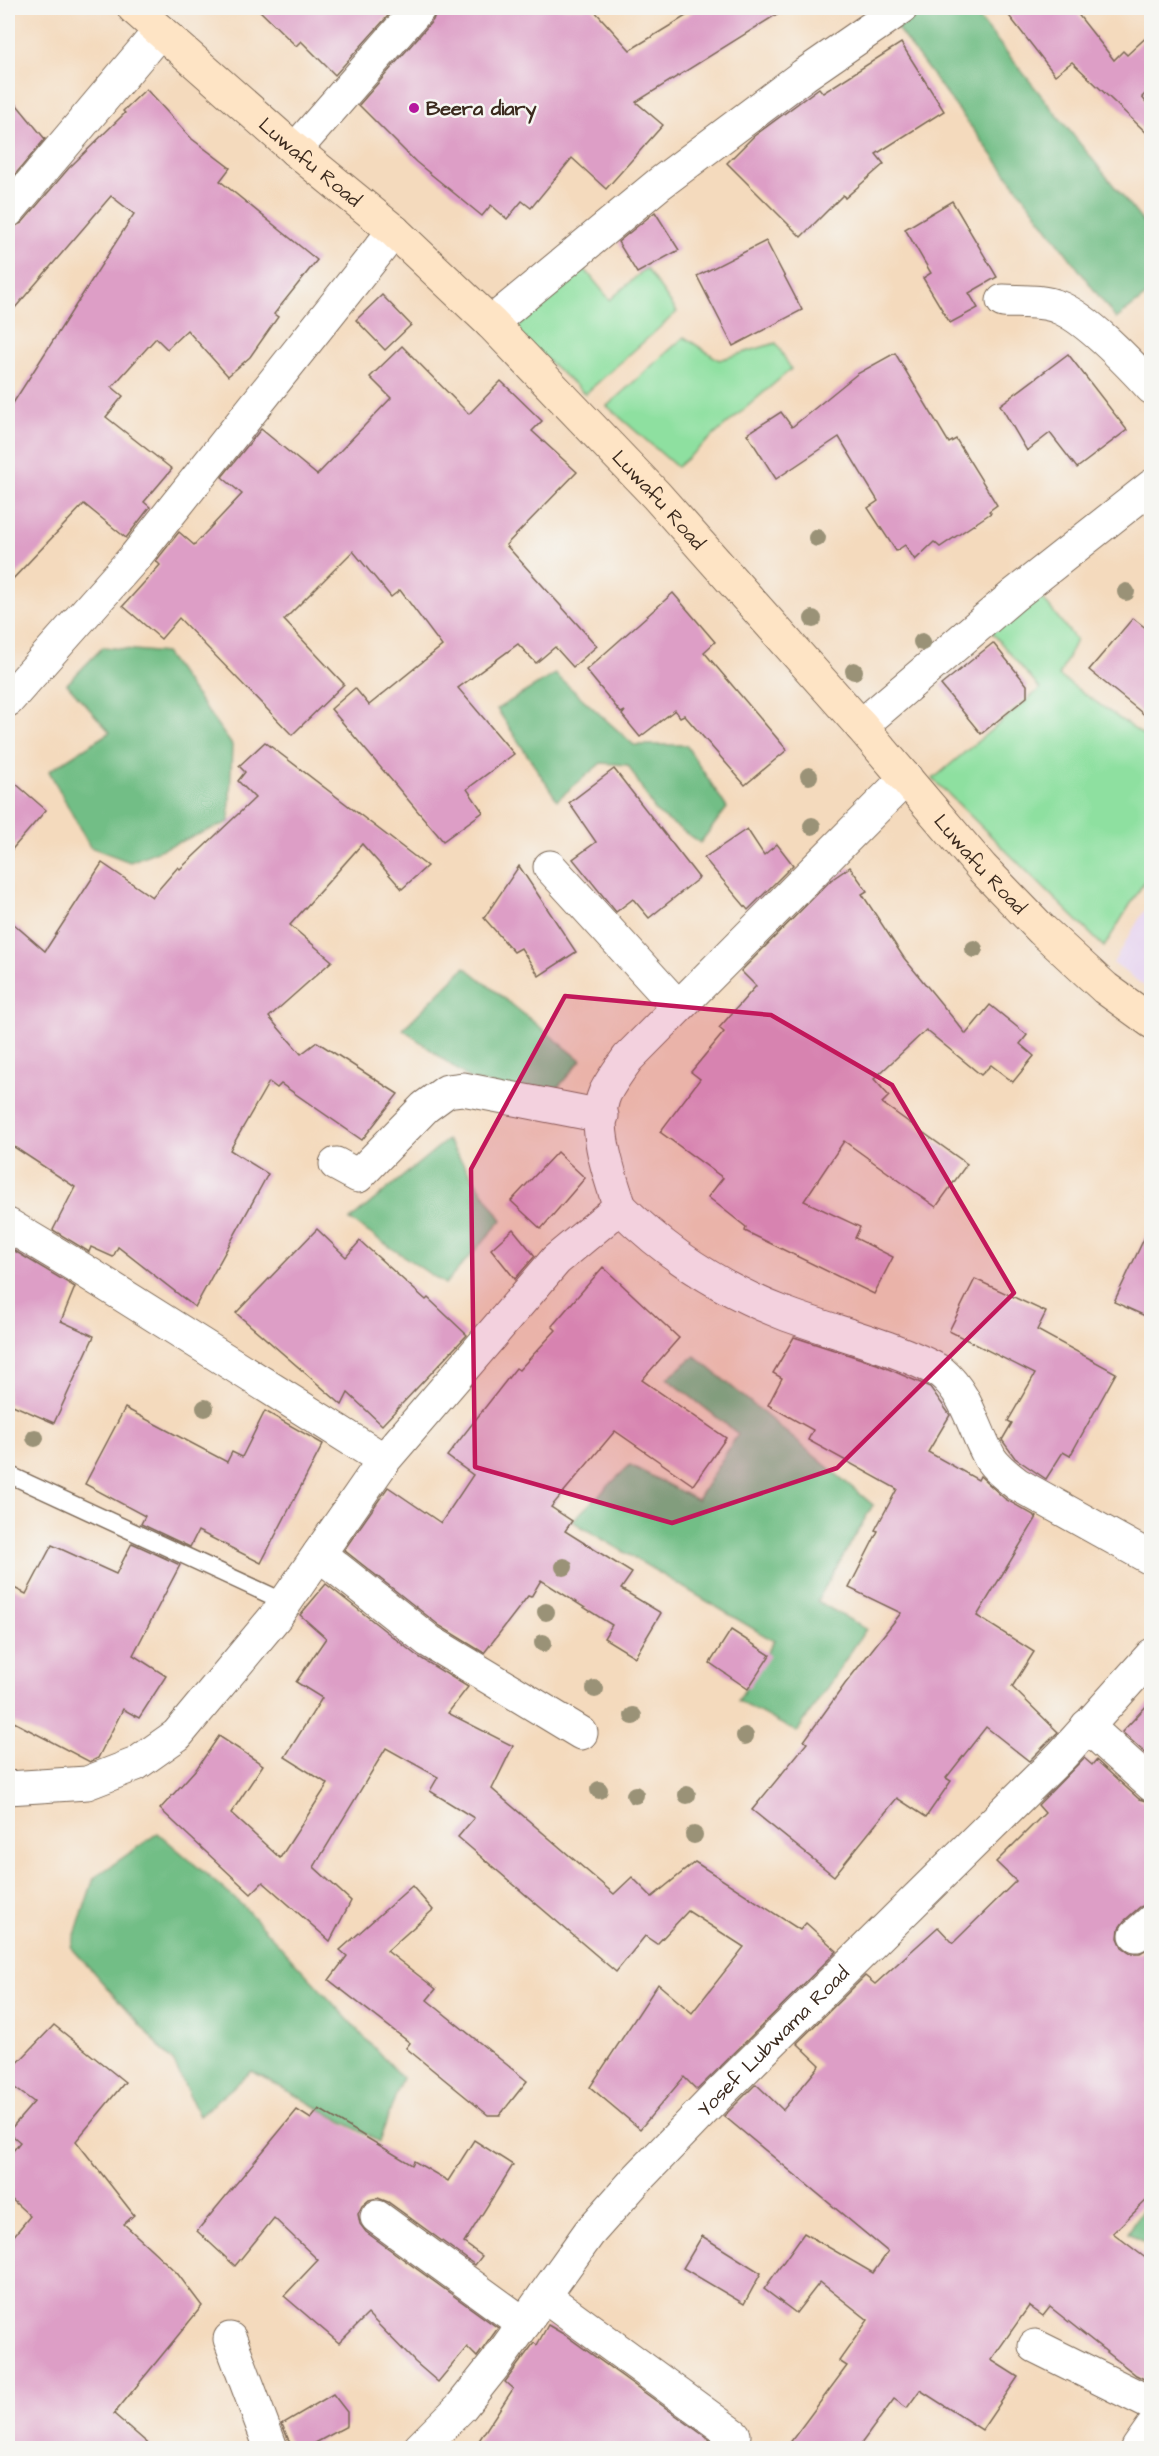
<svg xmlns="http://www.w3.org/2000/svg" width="1159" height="2456" viewBox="0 0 1159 2456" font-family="'Architects Daughter',sans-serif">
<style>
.built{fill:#e6d3f0}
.green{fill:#8ee0a0;stroke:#64855f;stroke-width:1.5}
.forest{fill:#72be86;stroke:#567452;stroke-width:1.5}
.building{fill:#dd9ec6}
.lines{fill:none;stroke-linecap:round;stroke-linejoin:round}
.lane-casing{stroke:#7c6856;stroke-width:19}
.street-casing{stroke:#7c6856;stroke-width:35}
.secondary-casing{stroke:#7c6856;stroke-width:35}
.lane{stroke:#fff;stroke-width:16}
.street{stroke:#fff;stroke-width:33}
.secondary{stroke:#fee4c5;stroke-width:33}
.tree{fill:#9a9277}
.marked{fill:#c2185b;fill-opacity:0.2;stroke:#c2185b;stroke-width:4.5;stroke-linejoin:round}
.poi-dot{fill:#b5179e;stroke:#f6f6f2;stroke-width:2}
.labels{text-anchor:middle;stroke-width:5;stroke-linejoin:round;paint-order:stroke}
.poi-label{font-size:20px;font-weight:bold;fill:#3b2a1e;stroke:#f6f6f2;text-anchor:start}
.street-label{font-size:20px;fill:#3b2a1e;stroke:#f6f6f2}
</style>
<rect width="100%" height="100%" fill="#f6f6f2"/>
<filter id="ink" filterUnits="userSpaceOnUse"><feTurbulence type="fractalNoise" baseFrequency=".0167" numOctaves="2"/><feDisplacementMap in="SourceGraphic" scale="12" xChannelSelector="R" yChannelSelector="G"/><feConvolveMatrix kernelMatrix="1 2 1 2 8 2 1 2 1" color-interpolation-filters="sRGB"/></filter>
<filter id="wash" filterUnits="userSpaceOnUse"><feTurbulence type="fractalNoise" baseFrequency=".008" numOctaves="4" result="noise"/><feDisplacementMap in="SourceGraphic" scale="24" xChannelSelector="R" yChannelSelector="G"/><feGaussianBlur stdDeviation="1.35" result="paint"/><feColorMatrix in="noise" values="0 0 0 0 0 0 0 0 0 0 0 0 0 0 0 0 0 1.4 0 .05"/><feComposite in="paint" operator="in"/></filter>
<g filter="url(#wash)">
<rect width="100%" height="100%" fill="#f4dabd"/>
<path class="built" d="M 1151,899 L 1151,991 L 1113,963 Z"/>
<g class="green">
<path d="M 583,267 L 610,300 L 646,268 L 677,312 L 585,394 L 514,330 Z"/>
<path d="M 684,337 L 719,360 L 776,343 L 791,369 L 677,467 L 607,406 Z"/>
<path d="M 1039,594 L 1076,640 L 1059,676 L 1151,741 L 1151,871 L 1104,947 L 933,779 L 1040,689 L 989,629 Z"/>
</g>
<g class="forest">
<path d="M 930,8 L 971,8 L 1151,232 L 1151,292 L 1116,319 L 896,27 Z"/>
<path d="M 103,647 L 165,653 L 232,745 L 229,822 L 130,862 L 90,847 L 49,771 L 110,732 L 67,684 Z"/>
<path d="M 555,674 L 634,745 L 686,745 L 727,808 L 700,843 L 656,812 L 628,765 L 601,763 L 557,800 L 497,709 Z"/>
<path d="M 465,967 L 581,1060 L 550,1097 L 471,1080 L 403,1029 Z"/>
<path d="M 447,1140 L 502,1220 L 445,1284 L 350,1220 Z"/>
<path d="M 695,1356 L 873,1505 L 817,1601 L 866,1629 L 797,1732 L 738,1701 L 774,1641 L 572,1521 L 630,1465 L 697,1500 L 738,1434 L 667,1378 Z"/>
<path d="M 158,1833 L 243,1906 L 402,2078 L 379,2142 L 252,2071 L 199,2116 L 174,2063 L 71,1947 L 94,1878 Z"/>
<path d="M 1151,2196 L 1151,2247 L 1128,2233 Z"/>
</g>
<g id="blocks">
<g class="building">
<path d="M 257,8 L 395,8 L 335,75 L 301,41 L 296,46 Z"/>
<path d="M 437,8 L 592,8 L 630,50 L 699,8 L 787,8 L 636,102 L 663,125 L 606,189 L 572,158 L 531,208 L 522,201 L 507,219 L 491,205 L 482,216 L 416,162 L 359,105 L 433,20 Z"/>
<path d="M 1003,8 L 1073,8 L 1114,60 L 1123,51 L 1127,55 L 1152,32 L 1152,87 L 1142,97 L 1152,110 L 1152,138 L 1072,62 L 1055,75 Z"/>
<path d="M 901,43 L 944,111 L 876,154 L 884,164 L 845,198 L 843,195 L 801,237 L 727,163 L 754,136 L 819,88 L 823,93 Z"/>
<path d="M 146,89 L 192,139 L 230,168 L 220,181 L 317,260 L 274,314 L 278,317 L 250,357 L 228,376 L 187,330 L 167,349 L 156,338 L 112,387 L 123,396 L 106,417 L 172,469 L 144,502 L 150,507 L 126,538 L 84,504 L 8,584 L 8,411 L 134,214 L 111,196 L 8,316 L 8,229 L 22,223 L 69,168 L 125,113 L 123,111 Z"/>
<path d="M 8,94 L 45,139 L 8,183 Z"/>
<path d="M 952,201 L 997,277 L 969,293 L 978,308 L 950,323 L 923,278 L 931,273 L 905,229 Z"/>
<path d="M 655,212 L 679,250 L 637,273 L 618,242 Z"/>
<path d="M 766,241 L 802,310 L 733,346 L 697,276 Z"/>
<path d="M 382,295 L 411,325 L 385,350 L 356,320 Z"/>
<path d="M 402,346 L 469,414 L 501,381 L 542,421 L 532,431 L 577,472 L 506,545 L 597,646 L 573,667 L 555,647 L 536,663 L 518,644 L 458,688 L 514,754 L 467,789 L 483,812 L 443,841 L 331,709 L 355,688 L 369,705 L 442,646 L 400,590 L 391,597 L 353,551 L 284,620 L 344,684 L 292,735 L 179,618 L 161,639 L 123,606 L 160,565 L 156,561 L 179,532 L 194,545 L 242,494 L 222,477 L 261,429 L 317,475 L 391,398 L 370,377 Z"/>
<path d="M 895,353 L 949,443 L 956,439 L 997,505 L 989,511 L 991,513 L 940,547 L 934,542 L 915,560 L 905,545 L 896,551 L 868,508 L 878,501 L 839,437 L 776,479 L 747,434 L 781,412 L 792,427 L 857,374 Z"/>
<path d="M 1068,354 L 1127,430 L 1077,468 L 1050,433 L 1027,451 L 1000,405 Z"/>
<path d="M 673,593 L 715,642 L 704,652 L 787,750 L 745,785 L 684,715 L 680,717 L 675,710 L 640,737 L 622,715 L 625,711 L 621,713 L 586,670 Z"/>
<path d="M 1133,618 L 1152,633 L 1152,721 L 1089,670 Z"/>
<path d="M 993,643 L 1027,685 L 1027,697 L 981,734 L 941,685 Z"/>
<path d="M 265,742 L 427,866 L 402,889 L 362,844 L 290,925 L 332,961 L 269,1017 L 301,1054 L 317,1042 L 398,1094 L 362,1140 L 281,1084 L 277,1088 L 269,1082 L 230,1150 L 268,1174 L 195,1307 L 118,1247 L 113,1257 L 91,1247 L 89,1252 L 53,1230 L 75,1187 L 8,1143 L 8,919 L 45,951 L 102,863 L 152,897 L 178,867 L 180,869 L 255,798 L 238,781 L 245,772 L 239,766 Z"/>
<path d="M 614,769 L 699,878 L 649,918 L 633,899 L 616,912 L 573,859 L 596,842 L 569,803 Z"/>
<path d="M 8,777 L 46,810 L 8,854 Z"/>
<path d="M 747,829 L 764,855 L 777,844 L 793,865 L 748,910 L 704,858 Z"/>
<path d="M 519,866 L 576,952 L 539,976 L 521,948 L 514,952 L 484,918 Z"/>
<path d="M 850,867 L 867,891 L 862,894 L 904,958 L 966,1034 L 990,1005 L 1027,1035 L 1020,1044 L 1034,1056 L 1013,1082 L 991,1065 L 981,1075 L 926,1030 L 874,1079 L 889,1096 L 882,1103 L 967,1164 L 936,1207 L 844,1141 L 804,1201 L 860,1227 L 855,1238 L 893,1257 L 874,1294 L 745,1231 L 746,1227 L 708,1197 L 723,1178 L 660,1132 L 700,1079 L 691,1072 L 724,1032 L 719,1028 L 756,986 L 741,971 L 831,880 Z"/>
<path d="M 557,1152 L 585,1178 L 541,1229 L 511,1201 Z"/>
<path d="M 1152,1222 L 1152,1319 L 1114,1302 Z"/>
<path d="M 317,1229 L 346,1257 L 360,1241 L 426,1300 L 428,1298 L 467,1335 L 382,1425 L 348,1393 L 342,1405 L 236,1313 Z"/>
<path d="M 513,1229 L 535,1256 L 515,1279 L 491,1249 Z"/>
<path d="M 8,1247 L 75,1287 L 61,1321 L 94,1336 L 54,1423 L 8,1403 Z"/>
<path d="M 603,1267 L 679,1338 L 642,1380 L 726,1438 L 693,1485 L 615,1431 L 551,1507 L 572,1521 L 565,1531 L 632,1573 L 621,1589 L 661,1613 L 635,1657 L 604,1638 L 612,1625 L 541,1580 L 531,1597 L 528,1596 L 484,1653 L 440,1626 L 344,1550 L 388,1487 L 441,1523 L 473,1475 L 447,1456 L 516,1368 L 519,1370 L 556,1330 L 552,1326 Z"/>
<path d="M 975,1279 L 1046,1312 L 1037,1330 L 1116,1373 L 1070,1456 L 1063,1452 L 1046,1479 L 1015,1458 L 1002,1440 L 1012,1423 L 1008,1421 L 1035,1374 L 949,1331 Z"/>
<path d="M 794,1337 L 877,1364 L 930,1387 L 950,1415 L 928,1452 L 978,1480 L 980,1476 L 1005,1499 L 1037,1517 L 977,1616 L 1034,1652 L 1012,1687 L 1058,1732 L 1029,1761 L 986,1727 L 946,1778 L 951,1781 L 926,1817 L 897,1798 L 834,1876 L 752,1810 L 807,1743 L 804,1741 L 845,1684 L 901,1613 L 849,1588 L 878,1531 L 875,1530 L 897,1489 L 808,1440 L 813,1430 L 768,1405 L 782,1378 L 773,1373 Z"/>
<path d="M 125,1408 L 227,1462 L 232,1452 L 242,1457 L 265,1411 L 323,1444 L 261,1563 L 198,1531 L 190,1547 L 141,1524 L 145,1516 L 85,1484 Z"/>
<path d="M 132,1543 L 180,1565 L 133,1655 L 166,1676 L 139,1718 L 123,1709 L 98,1758 L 90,1762 L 8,1719 L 8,1585 L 26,1594 L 52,1545 L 116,1574 Z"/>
<path d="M 326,1584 L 417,1656 L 468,1687 L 448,1713 L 513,1746 L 492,1789 L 614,1894 L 632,1877 L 652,1897 L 695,1862 L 800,1930 L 806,1923 L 837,1951 L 697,2090 L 684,2077 L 640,2129 L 590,2087 L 658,1984 L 692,2013 L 744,1947 L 688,1911 L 657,1944 L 645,1936 L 616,1972 L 458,1837 L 474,1818 L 430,1791 L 438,1777 L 386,1748 L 314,1867 L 351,1901 L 330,1941 L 263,1882 L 251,1894 L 160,1809 L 197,1768 L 219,1736 L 263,1765 L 231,1813 L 280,1858 L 328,1784 L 285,1757 L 322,1698 L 296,1682 L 326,1638 L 300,1615 Z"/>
<path d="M 731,1630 L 770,1655 L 748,1689 L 710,1663 Z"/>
<path d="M 1152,1700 L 1152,1759 L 1122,1732 Z"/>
<path d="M 1084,1758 L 1092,1765 L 1096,1760 L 1139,1799 L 1152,1803 L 1152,1903 L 1140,1907 L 1124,1921 L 1119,1928 L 1118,1938 L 1122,1947 L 1131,1953 L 1140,1953 L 1152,1946 L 1152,2195 L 1113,2233 L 1152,2263 L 1152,2383 L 1136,2375 L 1050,2307 L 1043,2316 L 1029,2306 L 991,2360 L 1018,2377 L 982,2430 L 920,2390 L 907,2408 L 894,2399 L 858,2448 L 786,2448 L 847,2366 L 839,2361 L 868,2320 L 820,2282 L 796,2313 L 764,2289 L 804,2233 L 873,2273 L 888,2252 L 724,2116 L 756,2084 L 783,2110 L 820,2065 L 797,2043 L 865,1976 L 875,1984 L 938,1927 L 953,1943 L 1016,1881 L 996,1862 L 1045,1813 L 1038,1805 Z"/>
<path d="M 412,1886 L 433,1910 L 387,1951 L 436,1989 L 427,2000 L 527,2081 L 500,2115 L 488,2115 L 406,2048 L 410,2043 L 329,1980 L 347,1956 L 340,1950 Z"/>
<path d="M 54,2025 L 125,2082 L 76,2141 L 134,2215 L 124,2224 L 177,2273 L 202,2306 L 114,2414 L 153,2448 L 8,2448 L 8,2243 L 30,2216 L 8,2196 L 8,2157 L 20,2142 L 8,2132 L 34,2102 L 8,2083 L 8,2073 Z"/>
<path d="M 319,2109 L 412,2165 L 414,2161 L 448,2181 L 474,2140 L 513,2165 L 464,2243 L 482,2256 L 475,2265 L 388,2202 L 378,2198 L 369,2200 L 362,2206 L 358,2214 L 360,2224 L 366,2232 L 498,2328 L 477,2357 L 467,2347 L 438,2382 L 415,2362 L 368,2314 L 339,2343 L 284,2296 L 318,2260 L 274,2218 L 235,2266 L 197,2231 L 297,2110 L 311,2119 Z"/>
<path d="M 702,2236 L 761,2273 L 744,2304 L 683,2268 Z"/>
<path d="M 548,2325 L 565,2335 L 721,2448 L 474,2448 L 513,2389 L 505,2382 L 534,2343 L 537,2345 Z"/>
<path d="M 333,2394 L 347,2412 L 347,2426 L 306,2448 L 292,2448 L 282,2424 Z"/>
</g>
</g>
</g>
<g filter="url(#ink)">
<use href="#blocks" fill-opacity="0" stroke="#7c6856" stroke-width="1.5"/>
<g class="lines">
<g class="lane-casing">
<path id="lane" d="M 8,1474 L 285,1602"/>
</g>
<g class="street-casing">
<g id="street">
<path d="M 295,150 L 419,8"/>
<path d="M 8,211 L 160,31"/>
<path d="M 1003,301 C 1021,302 1042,300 1058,307 C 1087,318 1130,364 1152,388"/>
<path d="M 491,323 L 659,184 L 804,75 L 901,8"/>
<path d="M 8,700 L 135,557 L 394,231"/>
<path d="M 861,726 L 1014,595 L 1152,486"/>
<path d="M 550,867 L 678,1007"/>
<path d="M 336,1164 L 358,1176 L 425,1107 L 447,1091 L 463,1089 L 602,1116"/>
<path d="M 620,1207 C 667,1254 721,1289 783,1313 C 835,1333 892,1345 941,1372 C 968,1395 973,1428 990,1458 C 996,1468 1008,1477 1017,1484 L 1152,1559"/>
<path d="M 8,1225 L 83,1270 L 384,1460"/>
<path d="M 319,1554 L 429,1641 L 581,1733"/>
<path d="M 1087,1726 L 1152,1785"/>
<path d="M 8,1788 L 87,1783 L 136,1764 L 177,1735 L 276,1616 L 384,1460 L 556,1260 L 620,1207 C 610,1177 591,1124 605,1093 C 611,1081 620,1069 628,1058 L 906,778"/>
<path d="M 1136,1935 L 1152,1921"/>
<path d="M 377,2217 L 524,2324"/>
<path d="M 544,2296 L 734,2435"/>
<path d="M 230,2339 L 271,2448"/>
<path d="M 1035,2346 L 1152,2404"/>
<path id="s1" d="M 420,2448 L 461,2407 L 496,2363 L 589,2233 L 637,2179 L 720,2093 L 1062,1755 L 1152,1655"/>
<path d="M 1138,2448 L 1152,2428"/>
</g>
</g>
<g class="secondary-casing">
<g id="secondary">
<path id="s2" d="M 134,8 L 295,150 L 394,231 L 491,323 L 656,495 L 861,726 L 982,868 L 1042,930 L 1105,988 L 1152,1022"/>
</g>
</g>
<use href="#lane" class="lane"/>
<use href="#street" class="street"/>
<use href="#secondary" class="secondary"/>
</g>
<g class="tree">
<circle cx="817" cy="538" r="9"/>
<circle cx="1126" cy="592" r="9"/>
<circle cx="813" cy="619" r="9"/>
<circle cx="922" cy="642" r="9"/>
<circle cx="854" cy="671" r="9"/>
<circle cx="809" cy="776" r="9"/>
<circle cx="812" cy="826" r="9"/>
<circle cx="974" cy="949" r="9"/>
<circle cx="205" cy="1408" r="9"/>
<circle cx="35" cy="1438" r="9"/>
<circle cx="564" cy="1567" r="9"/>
<circle cx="546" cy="1612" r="9"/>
<circle cx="543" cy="1643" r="9"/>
<circle cx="595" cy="1689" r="9"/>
<circle cx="633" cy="1716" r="9"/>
<circle cx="745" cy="1736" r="9"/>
<circle cx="599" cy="1790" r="9"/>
<circle cx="635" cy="1795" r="9"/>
<circle cx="687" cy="1795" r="9"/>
<circle cx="694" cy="1835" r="9"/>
</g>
</g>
<path class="marked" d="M 565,996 L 771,1015 L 892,1085 L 1014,1293 L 837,1468 L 672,1523 L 475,1467 L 471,1169 Z"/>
<circle class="poi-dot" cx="414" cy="108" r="6"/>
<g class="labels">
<g class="poi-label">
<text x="426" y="115">Beera diary</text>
</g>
<g class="street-label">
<text dy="7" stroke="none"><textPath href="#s2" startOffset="234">Luwafu Road</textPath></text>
<text dy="7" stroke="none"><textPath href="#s2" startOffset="720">Luwafu Road</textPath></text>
<text dy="7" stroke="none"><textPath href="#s2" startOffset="1206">Luwafu Road</textPath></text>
<text dy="7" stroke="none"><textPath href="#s1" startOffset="540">Yosef Lubwama Road</textPath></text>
</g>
</g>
<rect width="1159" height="2456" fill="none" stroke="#f6f6f2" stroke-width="30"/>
</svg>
